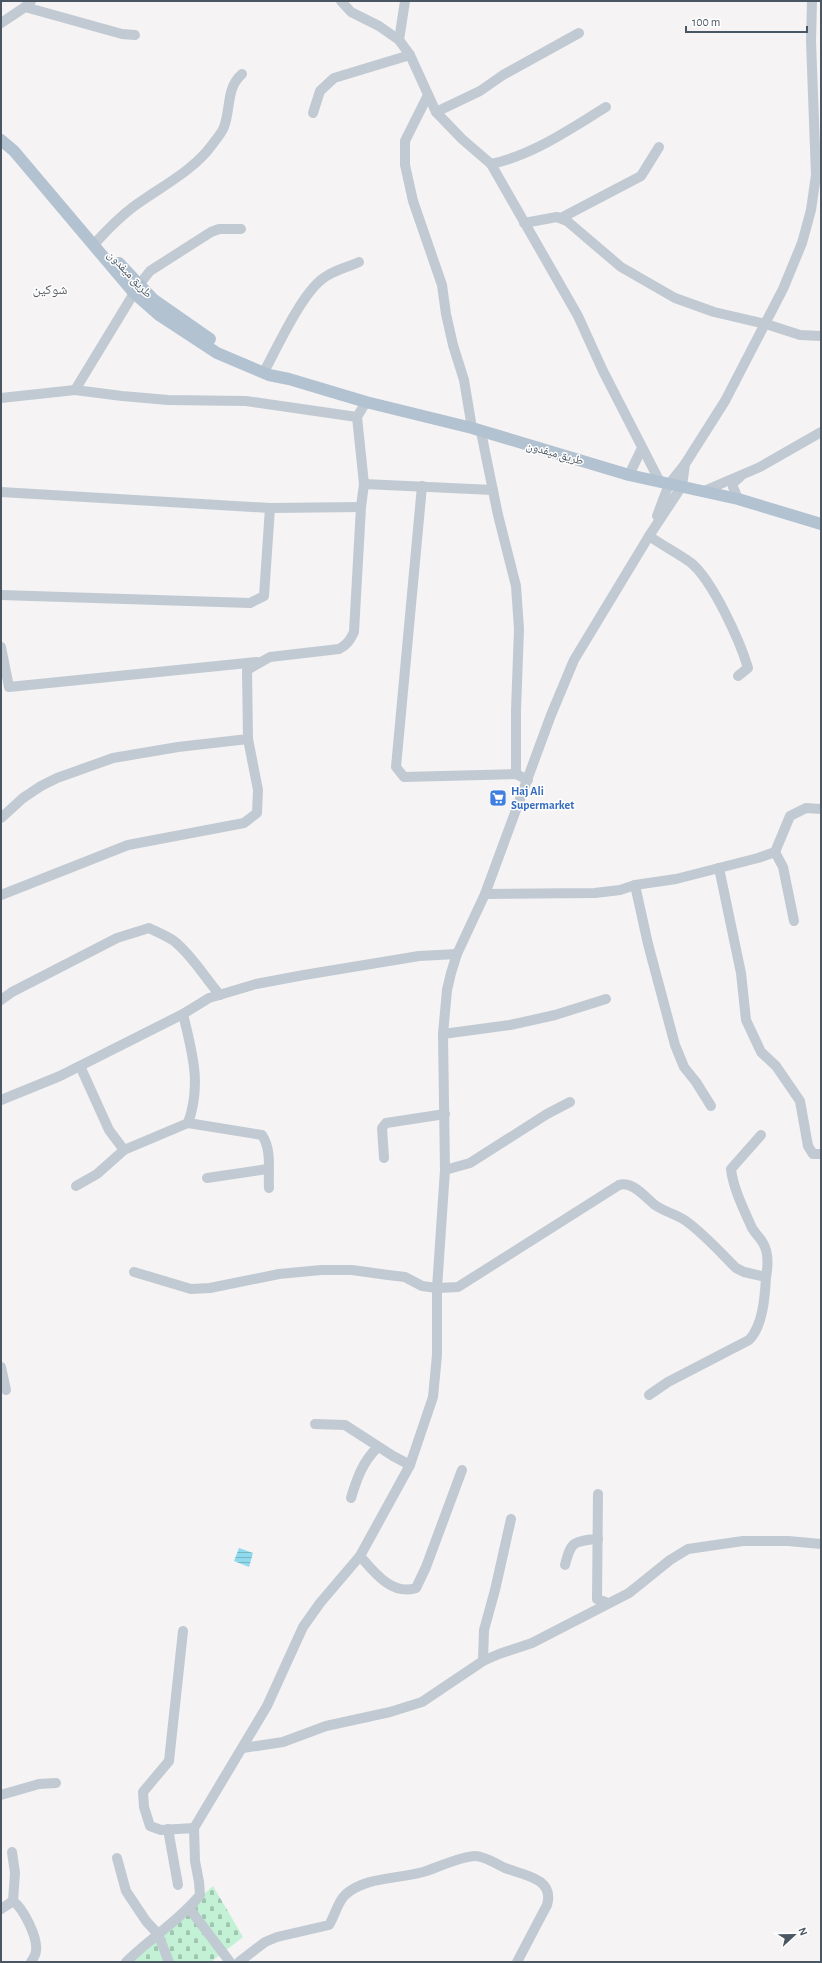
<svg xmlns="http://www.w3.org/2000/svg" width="822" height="1963" viewBox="0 0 822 1963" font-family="'Alegreya Sans','Noto Naskh Arabic',sans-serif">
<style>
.cemetery{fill:url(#cemetery-stones)}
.water{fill:url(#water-rules)}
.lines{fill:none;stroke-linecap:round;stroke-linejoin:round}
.minor{stroke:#c1cad2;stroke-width:10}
.major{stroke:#b3c2d1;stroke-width:12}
.labels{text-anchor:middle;stroke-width:3;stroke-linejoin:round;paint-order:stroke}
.street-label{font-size:12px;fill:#4a5661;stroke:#fff}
.shop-label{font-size:12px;font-weight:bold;fill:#366cbe;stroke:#fff;text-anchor:start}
.quarter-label{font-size:14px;fill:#5f6368;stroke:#fff}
</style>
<defs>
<pattern id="cemetery-stones" width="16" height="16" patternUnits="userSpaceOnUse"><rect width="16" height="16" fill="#c3f1d5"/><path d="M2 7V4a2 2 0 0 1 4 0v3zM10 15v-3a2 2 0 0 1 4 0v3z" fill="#a0c6b0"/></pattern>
<pattern id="water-rules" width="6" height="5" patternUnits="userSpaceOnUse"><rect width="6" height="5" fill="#90daee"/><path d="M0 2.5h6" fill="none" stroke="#78b4c4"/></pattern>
</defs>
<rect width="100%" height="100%" fill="#f5f3f3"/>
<path class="cemetery" d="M 213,1886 L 243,1937 L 211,1962 L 128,1962 Z"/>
<path class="water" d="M 239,1548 L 253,1553 L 249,1567 L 234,1561 Z"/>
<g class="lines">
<g class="minor">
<path d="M 341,1 L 351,12 L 379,26 L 399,40 L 410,55 L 436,112 L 462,139 L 491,164 L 578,316 L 603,371 L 660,482"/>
<path d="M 25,7 L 122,34 L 135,35"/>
<path d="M 1,23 L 25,7 L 31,1"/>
<path d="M 399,40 L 405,1"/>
<path d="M 428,95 L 405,141 L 405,165 L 413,201 L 442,285 L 446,314 L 453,345 L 464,380 L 472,428"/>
<path d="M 436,112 L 480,91 L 503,75 L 579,33"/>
<path d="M 313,113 L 320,91 L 334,78 L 410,55"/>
<path d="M 491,164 C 533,155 570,129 606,107"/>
<path d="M 561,218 L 641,176 L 659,147"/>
<path d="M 524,223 L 557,217 L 567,221 L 621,267 L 675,298 L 714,312 L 766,324 L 800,335 L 821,336"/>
<path d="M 98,240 C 109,228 120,217 133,207 C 160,187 192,172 212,145 C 216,139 222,133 224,127 C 231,108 226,88 242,74"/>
<path d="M 139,285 L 150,271 L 211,232 L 219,229 L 241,229"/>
<path d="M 134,293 L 75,390 L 122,396 L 168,400 L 246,401 L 357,417"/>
<path d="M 266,368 C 279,344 303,291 325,277 C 335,270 348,267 359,262"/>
<path d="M 1,398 L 75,390"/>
<path d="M 481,432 L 498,515 L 516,586 L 519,629 L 516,710 L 516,774"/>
<path d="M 629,475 L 642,448"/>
<path d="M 364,484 L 357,417 L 366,402"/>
<path d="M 422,486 L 396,767 L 404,777 L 516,774 L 528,780"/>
<path d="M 704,491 L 760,467 L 821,432"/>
<path d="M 1,492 L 270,508 L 264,596 L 250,603 L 1,595"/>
<path d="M 738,499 L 733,487 L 733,483 L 740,477"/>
<path d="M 270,508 L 361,507"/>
<path d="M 657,516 L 669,484 L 685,464 L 725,401 L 783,289 L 802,243 L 811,210 L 816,175 L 811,41 L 812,1"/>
<path d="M 649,536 C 662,545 677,553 690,562 C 712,579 740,641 748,668 L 738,676"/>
<path d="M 1,647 L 9,687 L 257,662"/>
<path d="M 1,818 L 23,798 L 41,786 L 57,778 L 113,758 L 178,747 L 248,739"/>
<path d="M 775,852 L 783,867 L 794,921"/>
<path d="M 719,868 L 741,973 L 746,1020 L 761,1052 L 776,1066 L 800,1101 L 808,1146 L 813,1154 L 821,1154"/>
<path d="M 635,885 L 648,944 L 675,1045 L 684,1067 L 696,1082 L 711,1106"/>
<path d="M 485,894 L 595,893 L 620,890 L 635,885 L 676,879 L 758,858 L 775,852 L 790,816 L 806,808 L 821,809"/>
<path d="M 1,895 L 128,845 L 244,823 L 257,813 L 258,790 L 248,739 L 247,670 L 270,657 L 339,649 C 347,645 350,640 354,632 L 361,507 L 364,484 L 493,490"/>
<path d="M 1,1000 L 12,992 L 117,938 L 149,928 C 157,932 167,936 174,941 C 192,955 205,978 220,995"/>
<path d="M 443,1034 L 510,1025 L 555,1015 L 606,999"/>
<path d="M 80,1066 L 109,1130 L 124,1150 L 188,1123 C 202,1084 192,1052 183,1014"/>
<path d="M 1,1100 L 60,1076 L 183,1014 L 209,998 L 256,984 L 304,975 L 419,956 L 457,954"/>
<path d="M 188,1123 L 262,1135 C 272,1150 268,1170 269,1188"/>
<path d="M 761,1135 L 731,1169 C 733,1188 744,1210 752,1228 C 755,1233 760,1238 763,1243 C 769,1253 768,1266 766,1277"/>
<path d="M 384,1158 L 382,1128 L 386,1123 L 445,1114"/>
<path d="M 445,1170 L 470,1163 L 547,1114 L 570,1102"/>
<path d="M 207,1178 L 268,1169"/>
<path d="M 76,1186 L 97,1174 L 124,1150"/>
<path d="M 134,1272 L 191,1289 L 210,1288 L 279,1274 L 321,1270 L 352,1270 L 388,1275 L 405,1277 L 422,1286 L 437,1288"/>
<path d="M 437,1288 L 458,1287 L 619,1185 C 632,1180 646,1198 655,1205 C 665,1212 676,1214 686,1221 C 704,1234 720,1252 736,1268 L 744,1272 L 766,1277 C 765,1296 763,1326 749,1340 L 668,1382 L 649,1395"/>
<path d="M 1,1367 L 6,1390"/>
<path d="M 315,1424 L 345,1425 L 393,1456 L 410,1465"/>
<path d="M 598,1494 L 597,1599 L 608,1603"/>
<path d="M 351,1498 C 357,1478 363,1461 378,1447"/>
<path d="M 360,1556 C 374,1572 392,1596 416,1588 L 426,1567 L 462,1470"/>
<path d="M 565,1565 C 571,1541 574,1541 598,1539"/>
<path d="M 183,1631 L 169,1761 L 143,1792 L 144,1807 L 150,1826 L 161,1830 L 194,1828"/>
<path d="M 483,1661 L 484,1630 L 495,1590 L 511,1519"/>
<path d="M 243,1748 L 283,1742 L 326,1726 L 390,1712 L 422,1702 L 483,1661 L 499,1654 L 532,1643 L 629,1593 L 670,1560 L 688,1549 L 743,1541 L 788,1541 L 821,1544"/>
<path d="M 1,1795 L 39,1784 L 56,1783"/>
<path d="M 168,1829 L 178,1885"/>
<path d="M 12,1852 L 15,1873 L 13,1901"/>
<path d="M 117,1858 L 126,1891 L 146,1921 L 158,1934 L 169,1962"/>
<path d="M 189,1908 L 230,1962"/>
<path d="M 1,1909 L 13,1901 C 23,1908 38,1937 36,1951 C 36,1954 33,1959 31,1962"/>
<path d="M 126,1962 C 149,1939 179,1921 200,1895 L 199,1882 L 195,1861 L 194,1828 L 267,1706 L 303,1627 L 320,1603 L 360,1556 L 410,1465 L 433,1397 L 437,1355 L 437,1288 L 445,1170 L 443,1034 L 447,990 L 451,973 L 457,954 L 485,894 L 551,715 L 574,660 L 649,536 L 682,486 L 685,464"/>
<path d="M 239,1962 L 265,1942 L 277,1937 L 329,1925 C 335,1916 337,1903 345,1895 C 364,1877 398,1879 423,1872 C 436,1868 462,1856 475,1856 C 485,1856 496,1864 505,1868 C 523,1875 555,1878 547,1905 L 517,1962"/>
</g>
<g class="major">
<path d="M 1,140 L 14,151 L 134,293 L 159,315 L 217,353 L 269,375 L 289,379 L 366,402 L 472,428 L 629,475 L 738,499 L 821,524"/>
<path d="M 119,263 L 154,300 L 210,339"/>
</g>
</g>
<defs>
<g id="supermarket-square" transform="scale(0.9)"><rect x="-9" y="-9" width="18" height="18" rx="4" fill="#3f7fe0" stroke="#fff"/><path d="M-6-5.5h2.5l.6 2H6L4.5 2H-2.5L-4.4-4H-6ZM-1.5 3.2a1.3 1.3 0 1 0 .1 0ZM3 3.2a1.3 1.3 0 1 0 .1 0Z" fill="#fff"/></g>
</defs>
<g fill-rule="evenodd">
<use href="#supermarket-square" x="498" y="798"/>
</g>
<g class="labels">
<g class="street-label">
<text transform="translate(130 274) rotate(47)" y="4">طريق ميفدون</text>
<text transform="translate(555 453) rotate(16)" y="4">طريق ميفدون</text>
</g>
<g class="shop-label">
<text x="511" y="795">Haj Ali<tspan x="511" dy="14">Supermarket</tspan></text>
</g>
<g class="quarter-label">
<text x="50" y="294">شوكين</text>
</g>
</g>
<rect width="822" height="1963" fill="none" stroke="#4a5661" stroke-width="4"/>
<g transform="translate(794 1935) rotate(68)" stroke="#ffffff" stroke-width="3" paint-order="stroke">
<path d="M0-3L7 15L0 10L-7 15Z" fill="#4a5661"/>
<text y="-6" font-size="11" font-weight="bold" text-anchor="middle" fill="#4a5661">N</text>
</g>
<path d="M686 26v6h121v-6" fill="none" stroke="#4a5661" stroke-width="2"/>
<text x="692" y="26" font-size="12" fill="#4a5661" stroke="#ffffff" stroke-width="3" paint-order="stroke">100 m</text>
</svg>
